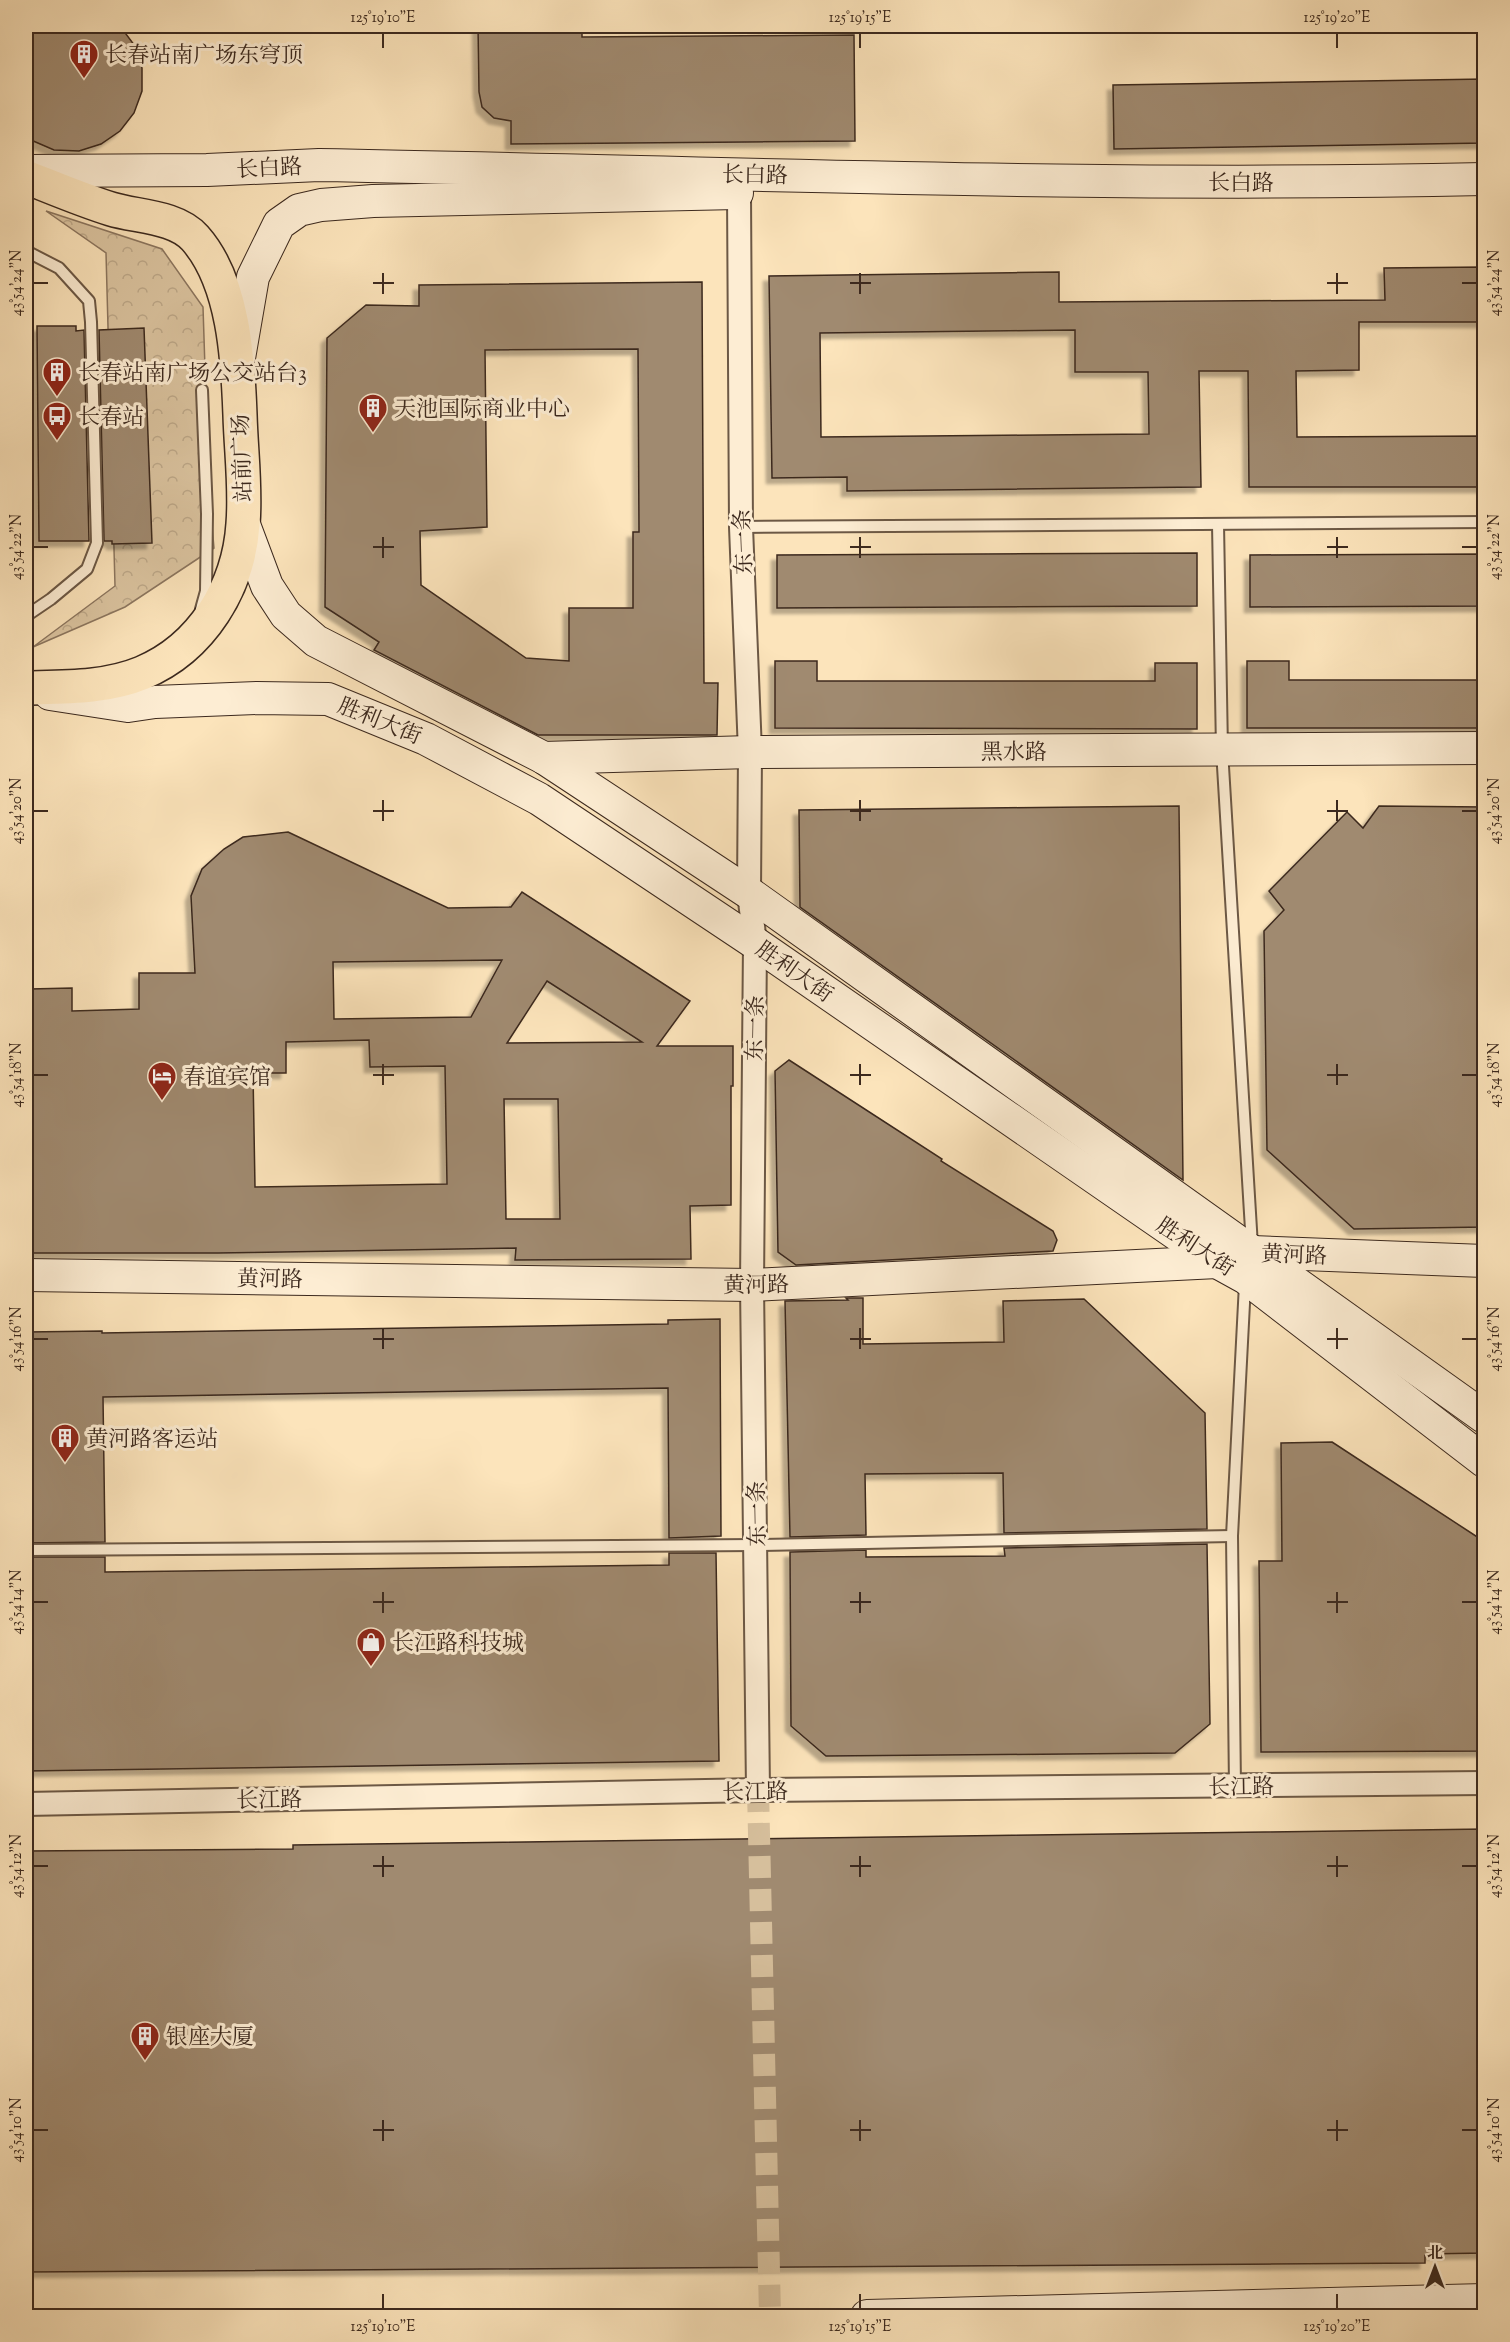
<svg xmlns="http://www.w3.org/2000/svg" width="1510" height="2342" viewBox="0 0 1510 2342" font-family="'Sorts Mill Goudy','Noto Serif SC',serif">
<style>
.park{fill:url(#park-crowns);stroke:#8c765f;stroke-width:1.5}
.building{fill:#a08a70;stroke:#3c291e;stroke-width:1.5;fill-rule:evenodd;filter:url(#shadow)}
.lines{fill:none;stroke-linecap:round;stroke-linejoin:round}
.street-tunnel{stroke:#d6bf9c;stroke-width:22;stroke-dasharray:22 11;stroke-linecap:butt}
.lane-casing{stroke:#6c5845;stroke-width:14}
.street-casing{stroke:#6c5845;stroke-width:26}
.secondary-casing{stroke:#3c291e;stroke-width:34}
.primary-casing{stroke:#3c291e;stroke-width:36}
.lane{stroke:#fdedd3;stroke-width:10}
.street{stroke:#fdedd3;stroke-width:22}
.secondary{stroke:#fdedd3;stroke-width:32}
.primary{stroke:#fce4bb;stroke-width:33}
.ticks{fill:none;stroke:#3c291e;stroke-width:2}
.labels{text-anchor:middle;stroke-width:6;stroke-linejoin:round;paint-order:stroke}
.poi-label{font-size:22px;fill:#3c291e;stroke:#fdedd3;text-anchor:start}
.street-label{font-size:22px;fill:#3c291e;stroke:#fdedd3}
.neatline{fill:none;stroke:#3c291e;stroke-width:2}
.ticks-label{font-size:15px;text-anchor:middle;fill:#3c291e}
</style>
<defs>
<pattern id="park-crowns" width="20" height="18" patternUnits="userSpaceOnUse" patternTransform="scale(1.5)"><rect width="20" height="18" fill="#dbc4a0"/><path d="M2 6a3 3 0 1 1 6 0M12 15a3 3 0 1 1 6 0" fill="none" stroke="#bda889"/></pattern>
<filter id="shadow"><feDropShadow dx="-5.5" dy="5.5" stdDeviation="1.5" flood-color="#0004"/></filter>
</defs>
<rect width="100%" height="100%" fill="#fce4bb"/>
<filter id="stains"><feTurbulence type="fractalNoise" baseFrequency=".00333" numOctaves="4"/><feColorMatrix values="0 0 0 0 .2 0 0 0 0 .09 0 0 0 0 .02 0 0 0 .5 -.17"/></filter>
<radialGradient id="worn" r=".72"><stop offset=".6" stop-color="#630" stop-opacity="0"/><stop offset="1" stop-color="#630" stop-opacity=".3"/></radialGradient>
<path class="park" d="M 46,211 L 162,249 L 203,307 L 209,492 L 214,548 L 125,607 L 33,647 L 115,586 L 106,253 Z"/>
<g class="building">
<path d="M 26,26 L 120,26 L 135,46 L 142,68 L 142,91 L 134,113 L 120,131 L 101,144 L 79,151 L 54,150 L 31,140 L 26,136 Z"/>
<path d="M 478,26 L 582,26 L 582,37 L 854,35 L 855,141 L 511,144 L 511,121 L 494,118 L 482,107 L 479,92 Z"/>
<path d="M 1485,79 L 1485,143 L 1114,149 L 1113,85 Z"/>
<path d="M 1485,267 L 1485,322 L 1359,322 L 1359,370 L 1296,371 L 1297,437 L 1485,436 L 1485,487 L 1249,487 L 1248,371 L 1199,371 L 1201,487 L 847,491 L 847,477 L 772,478 L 769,276 L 1059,272 L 1059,302 L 1385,300 L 1384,268 ZM 1075,330 L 1075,372 L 1148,372 L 1149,434 L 821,437 L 820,333 Z"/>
<path d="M 702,282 L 704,683 L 718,683 L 717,735 L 538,735 L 374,650 L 379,642 L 325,607 L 327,338 L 366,305 L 419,306 L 419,285 ZM 638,349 L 639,532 L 633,532 L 633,608 L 569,608 L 569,661 L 526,658 L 421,585 L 420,531 L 487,527 L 485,350 Z"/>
<path d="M 37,326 L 76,326 L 76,331 L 84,330 L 89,541 L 39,541 Z"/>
<path d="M 144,328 L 152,543 L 112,544 L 112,541 L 104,541 L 99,330 Z"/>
<path d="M 1197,553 L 1197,606 L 777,608 L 777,555 Z"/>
<path d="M 1485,554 L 1485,606 L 1250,607 L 1250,555 Z"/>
<path d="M 775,661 L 817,661 L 817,681 L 1155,681 L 1155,663 L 1197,663 L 1197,729 L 775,728 Z"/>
<path d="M 1247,661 L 1289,661 L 1289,680 L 1485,680 L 1485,728 L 1247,728 Z"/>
<path d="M 1179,806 L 1183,1180 L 800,907 L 799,810 Z"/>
<path d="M 1379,806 L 1485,807 L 1485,1227 L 1354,1229 L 1267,1150 L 1264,931 L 1284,910 L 1269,891 L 1347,812 L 1363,828 Z"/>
<path d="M 288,832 L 448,908 L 511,907 L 522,892 L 690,1001 L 657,1046 L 733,1046 L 733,1086 L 731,1086 L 731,1205 L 690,1206 L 691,1259 L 515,1260 L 516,1248 L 218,1253 L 26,1253 L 26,1012 L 30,1012 L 30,989 L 72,988 L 72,1011 L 139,1009 L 139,973 L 195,973 L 191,896 L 202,869 L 224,849 L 243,837 ZM 502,960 L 471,1017 L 334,1019 L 333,962 ZM 547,981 L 642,1042 L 507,1043 ZM 369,1040 L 370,1067 L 445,1066 L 447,1184 L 255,1187 L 253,1073 L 286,1073 L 286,1042 ZM 504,1099 L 558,1099 L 560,1219 L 506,1219 Z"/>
<path d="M 789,1060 L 942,1159 L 941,1161 L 1053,1231 L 1057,1240 L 1053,1251 L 796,1265 L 778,1252 L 775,1071 Z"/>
<path d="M 846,1298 L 863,1298 L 863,1344 L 1004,1342 L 1003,1301 L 1084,1299 L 1205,1413 L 1207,1529 L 1004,1533 L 1003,1473 L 865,1474 L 866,1535 L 790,1537 L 785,1301 L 848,1300 Z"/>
<path d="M 720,1319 L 721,1536 L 669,1538 L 668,1388 L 103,1397 L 105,1542 L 26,1543 L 26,1332 L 102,1331 L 102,1333 L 668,1324 L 668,1320 Z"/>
<path d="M 1332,1442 L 1485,1542 L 1485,1751 L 1261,1752 L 1259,1561 L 1282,1561 L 1281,1443 Z"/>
<path d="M 1207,1544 L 1210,1724 L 1175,1753 L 826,1756 L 791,1726 L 790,1552 L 866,1550 L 866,1557 L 1005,1556 L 1004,1548 Z"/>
<path d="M 669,1553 L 716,1553 L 719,1761 L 26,1771 L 26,1557 L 105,1557 L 105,1572 L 669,1565 Z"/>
<path d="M 1485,1829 L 1485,2253 L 1425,2254 L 1425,2263 L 26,2272 L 26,1851 L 293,1849 L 293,1845 Z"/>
</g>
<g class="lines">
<path class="street-tunnel" d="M 758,1790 L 770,2316"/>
<g class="lane-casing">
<g id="lane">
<path d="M 26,251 L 59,268 L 89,301 L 91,322 L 97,543 L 87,569 L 51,599 L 26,616"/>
<path d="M 1218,524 L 1222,750 L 1252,1246"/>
<path d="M 741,527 L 1484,522"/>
<path d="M 201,609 L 206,591 L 207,514 L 202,390"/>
<path d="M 26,1550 L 756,1545 L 1232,1536"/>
<path d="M 1235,1786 L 1232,1536 L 1245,1284"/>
</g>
</g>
<g class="street-casing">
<g id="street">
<path d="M 739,193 L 741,527 L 750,752 L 749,893 L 755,943 L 752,1285 L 758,1790"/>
<path d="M 26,1804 L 758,1790 L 1484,1783"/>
</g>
</g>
<g class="secondary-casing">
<g id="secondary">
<path d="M 26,171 L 207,170 L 319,165 C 708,172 1096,188 1484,179"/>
<path d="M 239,358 L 253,277 L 279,224 L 299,210 L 321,205 L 373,201 L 737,193"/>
<path d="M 243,522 L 267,586 L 286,615 L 316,641 L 544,758 L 749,893 L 1484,1417"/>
<path d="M 50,694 L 128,706 L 155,702 L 257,698 L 328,699 L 426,739 L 539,799 L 755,943 L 1217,1262 L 1246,1278 L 1484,1461"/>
<path d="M 544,758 L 750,752 L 1484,748"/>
<path d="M 26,1275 L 752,1285 L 1217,1262 L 1252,1252 L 1484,1261"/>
<path d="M 867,2316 L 1484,2300"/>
</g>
</g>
<g class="primary-casing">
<path id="primary" d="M 26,177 C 54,188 82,200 111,209 C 137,217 175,216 195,238 C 234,282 238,359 240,415 C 241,451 246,488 243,524 C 239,587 202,648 142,673 C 106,688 64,687 26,688"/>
</g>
<use href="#lane" class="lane"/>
<use href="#street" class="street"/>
<use href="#secondary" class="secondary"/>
<use href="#primary" class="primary"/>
</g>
<path class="ticks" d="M 383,33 L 383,48M 860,33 L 860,48M 1337,33 L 1337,48M 383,273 L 383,294M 860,273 L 860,294M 1337,273 L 1337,294M 33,283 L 48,283M 373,283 L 394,283M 850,283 L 871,283M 1327,283 L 1348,283M 1462,283 L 1477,283M 383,537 L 383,558M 860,537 L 860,558M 1337,537 L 1337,558M 33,547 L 48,547M 373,547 L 394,547M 850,547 L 871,547M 1327,547 L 1348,547M 1462,547 L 1477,547M 383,800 L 383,821M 860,800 L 860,821M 1337,800 L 1337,821M 33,811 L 48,811M 373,811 L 394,811M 850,811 L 871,811M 1327,811 L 1348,811M 1462,811 L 1477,811M 383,1064 L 383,1085M 860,1064 L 860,1085M 1337,1064 L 1337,1085M 33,1075 L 48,1075M 373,1075 L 394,1075M 850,1075 L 871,1075M 1327,1075 L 1348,1075M 1462,1075 L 1477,1075M 383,1328 L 383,1349M 860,1328 L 860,1349M 1337,1328 L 1337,1349M 33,1339 L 48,1339M 373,1339 L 394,1339M 850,1339 L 871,1339M 1327,1339 L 1348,1339M 1462,1339 L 1477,1339M 383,1592 L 383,1613M 860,1592 L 860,1613M 1337,1592 L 1337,1613M 33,1602 L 48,1602M 373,1602 L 394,1602M 850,1602 L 871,1602M 1327,1602 L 1348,1602M 1462,1602 L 1477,1602M 383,1856 L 383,1877M 860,1856 L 860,1877M 1337,1856 L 1337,1877M 33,1866 L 48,1866M 373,1866 L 394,1866M 850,1866 L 871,1866M 1327,1866 L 1348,1866M 1462,1866 L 1477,1866M 383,2120 L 383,2141M 860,2120 L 860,2141M 1337,2120 L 1337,2141M 33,2130 L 48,2130M 373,2130 L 394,2130M 850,2130 L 871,2130M 1327,2130 L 1348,2130M 1462,2130 L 1477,2130M 383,2294 L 383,2309M 860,2294 L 860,2309M 1337,2294 L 1337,2309"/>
<defs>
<g id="building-pin" transform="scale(1.5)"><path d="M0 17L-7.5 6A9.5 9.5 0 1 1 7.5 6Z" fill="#8f2418" stroke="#fdedd3"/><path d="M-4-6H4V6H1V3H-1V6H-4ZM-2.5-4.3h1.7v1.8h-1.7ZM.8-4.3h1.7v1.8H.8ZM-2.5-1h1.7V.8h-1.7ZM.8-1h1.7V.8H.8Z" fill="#fff"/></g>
<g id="bus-pin" transform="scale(1.5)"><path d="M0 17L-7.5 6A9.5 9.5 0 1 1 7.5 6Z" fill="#8f2418" stroke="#fdedd3"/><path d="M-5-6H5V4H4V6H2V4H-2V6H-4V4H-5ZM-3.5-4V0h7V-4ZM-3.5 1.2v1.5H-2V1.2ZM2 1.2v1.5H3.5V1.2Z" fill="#fff"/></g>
<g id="hotel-pin" transform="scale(1.5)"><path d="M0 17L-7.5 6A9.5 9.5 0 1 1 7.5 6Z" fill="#8f2418" stroke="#fdedd3"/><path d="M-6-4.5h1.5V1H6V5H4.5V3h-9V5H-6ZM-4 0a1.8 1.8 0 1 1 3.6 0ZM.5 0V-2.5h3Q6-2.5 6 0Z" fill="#fff"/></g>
<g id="shop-pin" transform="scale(1.5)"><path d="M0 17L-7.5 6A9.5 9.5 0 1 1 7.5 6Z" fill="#8f2418" stroke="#fdedd3"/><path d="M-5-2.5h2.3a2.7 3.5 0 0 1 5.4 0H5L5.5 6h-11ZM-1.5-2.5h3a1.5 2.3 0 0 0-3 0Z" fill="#fff"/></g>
</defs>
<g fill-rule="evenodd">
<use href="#building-pin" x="84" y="54"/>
<use href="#building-pin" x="57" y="372"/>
<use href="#building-pin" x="373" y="408"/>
<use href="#bus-pin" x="57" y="416"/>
<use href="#hotel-pin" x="162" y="1076"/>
<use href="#building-pin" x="65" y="1438"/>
<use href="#shop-pin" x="371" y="1642"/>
<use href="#building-pin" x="145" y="2036"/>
</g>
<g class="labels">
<g class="poi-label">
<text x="105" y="62">长春站南广场东穹顶</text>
<text x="78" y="380">长春站南广场公交站台3</text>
<text x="394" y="416">天池国际商业中心</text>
<text x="78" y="424">长春站</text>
<text x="183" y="1084">春谊宾馆</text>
<text x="86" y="1446">黄河路客运站</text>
<text x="392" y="1650">长江路科技城</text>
<text x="166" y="2044">银座大厦</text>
</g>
<g class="street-label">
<text transform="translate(269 167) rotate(-3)" y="8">长白路</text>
<text transform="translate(755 174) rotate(1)" y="8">长白路</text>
<text x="1241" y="190">长白路</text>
<text transform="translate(241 458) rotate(-92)" y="8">站前广场</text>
<text transform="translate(742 542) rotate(-92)" y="8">东一条</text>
<text transform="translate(380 720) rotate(22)" y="8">胜利大街</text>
<text x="1014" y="759">黑水路</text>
<text transform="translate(795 971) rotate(35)" y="8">胜利大街</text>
<text transform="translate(754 1028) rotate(-89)" y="8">东一条</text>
<text transform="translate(1196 1246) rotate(33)" y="8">胜利大街</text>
<text transform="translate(1294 1254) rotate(2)" y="8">黄河路</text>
<text transform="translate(270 1278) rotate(1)" y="8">黄河路</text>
<text transform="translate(756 1284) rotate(-1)" y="8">黄河路</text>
<text transform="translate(756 1514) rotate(-91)" y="8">东一条</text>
<text transform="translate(1241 1786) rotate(-1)" y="8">长江路</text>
<text transform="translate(755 1791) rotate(-1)" y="8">长江路</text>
<text transform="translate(269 1799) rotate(-1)" y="8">长江路</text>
</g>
</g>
<rect width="1510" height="2342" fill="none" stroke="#fce4bb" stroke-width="66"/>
<g transform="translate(1435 2267)" stroke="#fdedd3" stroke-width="4.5" paint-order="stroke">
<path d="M0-4.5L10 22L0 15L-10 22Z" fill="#3c291e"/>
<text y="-9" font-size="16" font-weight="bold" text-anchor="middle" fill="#3c291e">北</text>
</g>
<rect x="33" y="33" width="1444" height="2276" class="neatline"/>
<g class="ticks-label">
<text x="383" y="22">125°19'10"E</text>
<text x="860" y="22">125°19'15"E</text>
<text x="1337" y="22">125°19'20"E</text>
<text transform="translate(16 283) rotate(-90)" y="5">43°54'24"N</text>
<text transform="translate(1494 283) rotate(-90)" y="5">43°54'24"N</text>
<text transform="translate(16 547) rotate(-90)" y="5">43°54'22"N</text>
<text transform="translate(1494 547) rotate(-90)" y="5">43°54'22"N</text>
<text transform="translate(16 811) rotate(-90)" y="5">43°54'20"N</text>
<text transform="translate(1494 811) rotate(-90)" y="5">43°54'20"N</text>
<text transform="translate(16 1075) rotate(-90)" y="5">43°54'18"N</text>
<text transform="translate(1494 1075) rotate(-90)" y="5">43°54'18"N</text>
<text transform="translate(16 1339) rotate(-90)" y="5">43°54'16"N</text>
<text transform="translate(1494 1339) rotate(-90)" y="5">43°54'16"N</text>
<text transform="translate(16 1602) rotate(-90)" y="5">43°54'14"N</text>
<text transform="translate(1494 1602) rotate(-90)" y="5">43°54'14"N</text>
<text transform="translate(16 1866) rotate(-90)" y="5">43°54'12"N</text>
<text transform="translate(1494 1866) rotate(-90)" y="5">43°54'12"N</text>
<text transform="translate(16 2130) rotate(-90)" y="5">43°54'10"N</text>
<text transform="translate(1494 2130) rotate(-90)" y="5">43°54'10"N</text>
<text x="383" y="2331">125°19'10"E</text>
<text x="860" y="2331">125°19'15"E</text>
<text x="1337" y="2331">125°19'20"E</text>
</g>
<rect width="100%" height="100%" filter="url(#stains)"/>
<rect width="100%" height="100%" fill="url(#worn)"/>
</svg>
